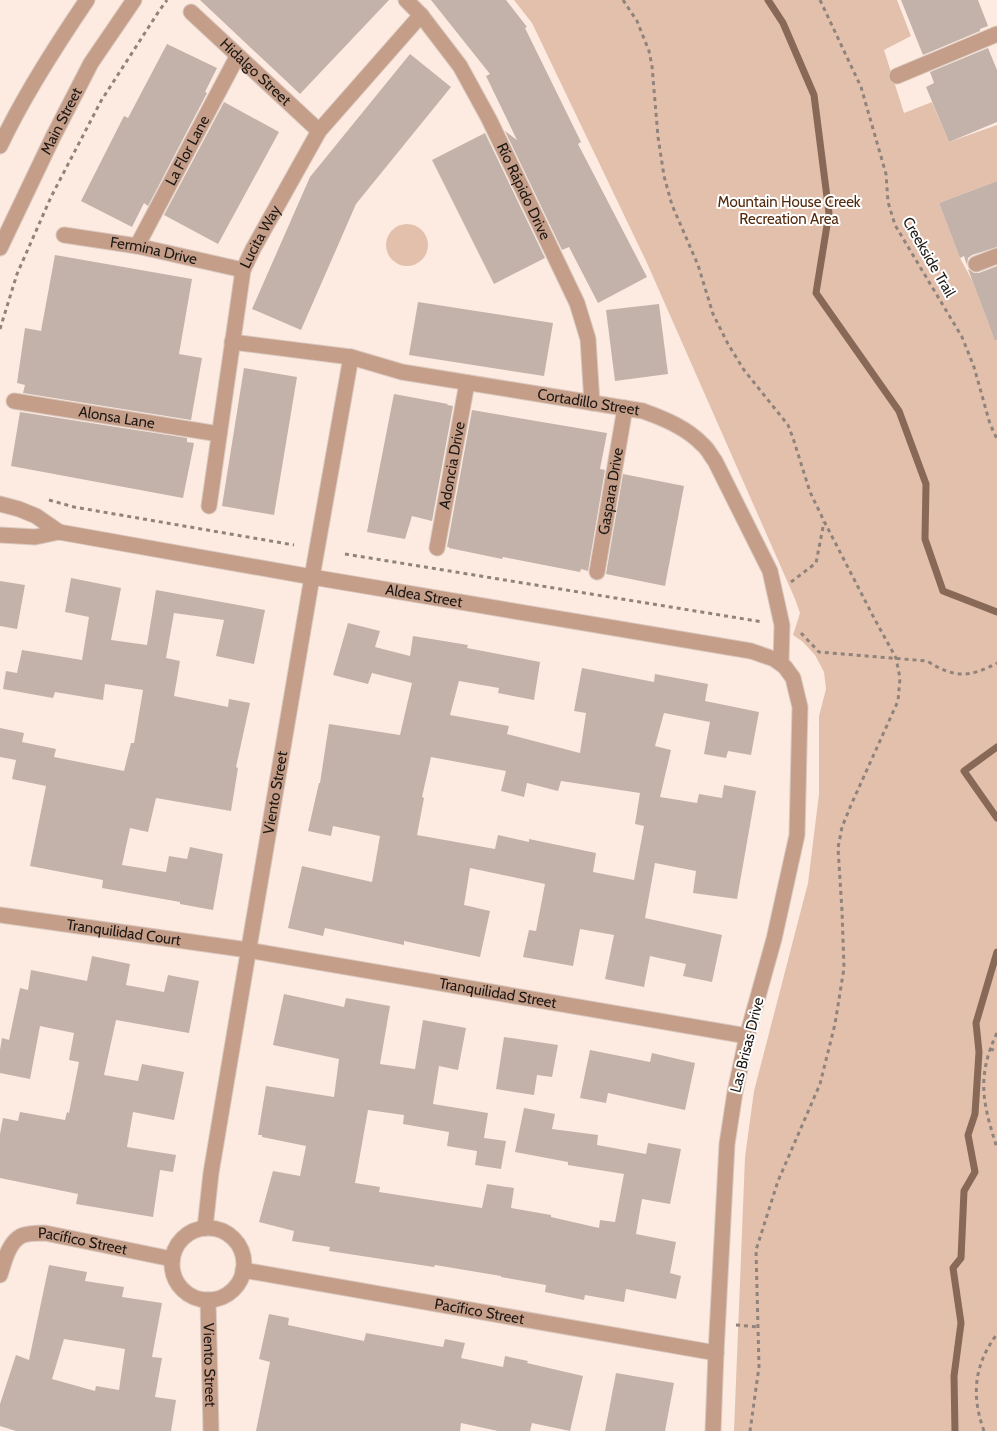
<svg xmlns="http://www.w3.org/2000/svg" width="997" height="1431" viewBox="0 0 997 1431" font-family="Cabin,sans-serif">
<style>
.green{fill:#e3c0ac}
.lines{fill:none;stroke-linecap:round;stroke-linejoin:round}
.stream{stroke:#886856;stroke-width:7}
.building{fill:#c3b2a9;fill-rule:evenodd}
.minor-casing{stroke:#d9c9c0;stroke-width:17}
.tertiary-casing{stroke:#d9c9c0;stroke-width:17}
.path{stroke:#8f837c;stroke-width:3;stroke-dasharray:4 4;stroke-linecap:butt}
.minor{stroke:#c59e89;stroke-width:15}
.tertiary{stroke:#c59e89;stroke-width:15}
.labels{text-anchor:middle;stroke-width:4;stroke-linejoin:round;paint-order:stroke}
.street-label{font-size:15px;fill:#1e1814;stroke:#fff}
.park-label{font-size:15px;fill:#53290c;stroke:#fff}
</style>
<rect width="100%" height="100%" fill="#fdebe1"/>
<g class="green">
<path d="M 514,0 L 897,0 L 911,36 L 884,50 L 904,113 L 932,102 L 949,142 L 997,125 L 997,181 L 939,203 L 960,258 L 973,282 L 992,333 L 997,342 L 997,1431 L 734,1431 L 745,1157 L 754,1091 L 808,883 L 819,794 L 819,716 L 826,689 L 824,672 L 815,655 L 803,642 L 793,635 L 800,613 L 795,599 L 647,263 L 532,23 Z"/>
<circle cx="407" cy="245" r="21"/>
</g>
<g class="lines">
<g class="stream">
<path d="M 768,0 L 783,23 L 814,95 L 829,213 L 816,293 L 899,411 L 926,484 L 925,539 L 943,591 L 997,612"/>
<path d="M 997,747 L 964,771 L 997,818"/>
<path d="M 955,1431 L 954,1376 L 961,1323 L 953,1268 L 961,1258 L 964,1191 L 975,1172 L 968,1135 L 975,1114 L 979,1052 L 976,1023 L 997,952"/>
</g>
</g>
<g class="building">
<path d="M 200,0 L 389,0 L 300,94 Z"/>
<path d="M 431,0 L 506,0 L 527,27 L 525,28 L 581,142 L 578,144 L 647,277 L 598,303 L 569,247 L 562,250 L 505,131 L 517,140 L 486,76 L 490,74 Z"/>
<path d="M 901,0 L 978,0 L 988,26 L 980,29 L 980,31 L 923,55 Z"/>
<path d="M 167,44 L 217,68 L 205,92 L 207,93 L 148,206 L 144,203 L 132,227 L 81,201 L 124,116 L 128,118 Z"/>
<path d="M 988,48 L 997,70 L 997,122 L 949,142 L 926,87 L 934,83 L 930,72 Z"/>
<path d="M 410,54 L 451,87 L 356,204 L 301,330 L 252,309 L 310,177 Z"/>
<path d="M 224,102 L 279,132 L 218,244 L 164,215 Z"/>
<path d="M 485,133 L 545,258 L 494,284 L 432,160 Z"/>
<path d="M 997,181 L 997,247 L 972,255 L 968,258 L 967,265 L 964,256 L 960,258 L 939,203 Z"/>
<path d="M 55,255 L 192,279 L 179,354 L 202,358 L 191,420 L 23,393 L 25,385 L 17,383 L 25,328 L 41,331 Z"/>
<path d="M 997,266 L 997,340 L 995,341 L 968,269 L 974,273 L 979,273 Z"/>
<path d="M 418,302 L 553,323 L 544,376 L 409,355 Z"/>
<path d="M 659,304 L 668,374 L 615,381 L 606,310 Z"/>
<path d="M 244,368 L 297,377 L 274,515 L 222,506 Z"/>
<path d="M 394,394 L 448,404 L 447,405 L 453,406 L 432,521 L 412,516 L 405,539 L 367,532 Z"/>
<path d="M 472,410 L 607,433 L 600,469 L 605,470 L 588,571 L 581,569 L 580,572 L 503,557 L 502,559 L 449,548 L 449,547 L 447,547 Z"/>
<path d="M 20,412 L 187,438 L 187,442 L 194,443 L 183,498 L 11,466 Z"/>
<path d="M 623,474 L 684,486 L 665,586 L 606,574 Z"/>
<path d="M 71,578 L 121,588 L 111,640 L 147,645 L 156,590 L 265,610 L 254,664 L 216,656 L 224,620 L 174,613 L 166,658 L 180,661 L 174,696 L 228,707 L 229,699 L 250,703 L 236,767 L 238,768 L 231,811 L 156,798 L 148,832 L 130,828 L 122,865 L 166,872 L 169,856 L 187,859 L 190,847 L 223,854 L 213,910 L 180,904 L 180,902 L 102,888 L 103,880 L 30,866 L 46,786 L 12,779 L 16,760 L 0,757 L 0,728 L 24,733 L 22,742 L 56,749 L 54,757 L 124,771 L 131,743 L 134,743 L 143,690 L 105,684 L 103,700 L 55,692 L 53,698 L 3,689 L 6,671 L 17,673 L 22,650 L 82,660 L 89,617 L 65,612 Z"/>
<path d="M 0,581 L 25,585 L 17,629 L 0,626 Z"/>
<path d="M 348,623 L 380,631 L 375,647 L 410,656 L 413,636 L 468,645 L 467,648 L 540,662 L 534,700 L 498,693 L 499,688 L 459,681 L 450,715 L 509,726 L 507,734 L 580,753 L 586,713 L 574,711 L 582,668 L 654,682 L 655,674 L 708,684 L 705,701 L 759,712 L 751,755 L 728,751 L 726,758 L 704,754 L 710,722 L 664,713 L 655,746 L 671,750 L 660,797 L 697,803 L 699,794 L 722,798 L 724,785 L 756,791 L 737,899 L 693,893 L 696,871 L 655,863 L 645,918 L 722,935 L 712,982 L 683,976 L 686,964 L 650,956 L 644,987 L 605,979 L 614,935 L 580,929 L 573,966 L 523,957 L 529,930 L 536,931 L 545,884 L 470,868 L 464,905 L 490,911 L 480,957 L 404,941 L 404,945 L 325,928 L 323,936 L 288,928 L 302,866 L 372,882 L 380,836 L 333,826 L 331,836 L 308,831 L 319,783 L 320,783 L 329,724 L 400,735 L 412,683 L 372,673 L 368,684 L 333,675 ZM 431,757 L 506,771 L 501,791 L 524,797 L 527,783 L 558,791 L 561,781 L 640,793 L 635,824 L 644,826 L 634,880 L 593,872 L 596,853 L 529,839 L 529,842 L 498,835 L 495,849 L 417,835 L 424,798 L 422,797 Z"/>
<path d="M 92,956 L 130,964 L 126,985 L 164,992 L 168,975 L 199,981 L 189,1033 L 116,1020 L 104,1075 L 138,1081 L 142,1064 L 184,1072 L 174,1120 L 133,1112 L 127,1147 L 176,1155 L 173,1172 L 160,1170 L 153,1217 L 76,1204 L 78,1194 L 0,1178 L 0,1134 L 3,1118 L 18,1121 L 20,1112 L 65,1120 L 67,1112 L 69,1113 L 79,1062 L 69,1060 L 74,1033 L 40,1026 L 30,1079 L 0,1073 L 0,1050 L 2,1038 L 9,1040 L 20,988 L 28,990 L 31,970 L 87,981 Z"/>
<path d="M 284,994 L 344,1007 L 346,998 L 390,1006 L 380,1064 L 415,1069 L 423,1020 L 466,1028 L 458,1070 L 439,1066 L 433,1104 L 488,1113 L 484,1138 L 506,1141 L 501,1169 L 475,1165 L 477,1151 L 447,1146 L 449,1132 L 403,1124 L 404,1115 L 368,1110 L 355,1183 L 380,1187 L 379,1192 L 482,1208 L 487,1184 L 514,1188 L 511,1208 L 551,1215 L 551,1217 L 599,1228 L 600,1220 L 615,1222 L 624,1174 L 568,1165 L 568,1162 L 515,1152 L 524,1108 L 555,1114 L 552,1129 L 598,1135 L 597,1145 L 646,1154 L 648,1143 L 681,1149 L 670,1204 L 642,1199 L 636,1234 L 676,1242 L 670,1273 L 681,1276 L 676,1299 L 626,1289 L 624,1302 L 585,1295 L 584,1300 L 545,1292 L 546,1285 L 501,1277 L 501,1276 L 435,1265 L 434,1267 L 329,1251 L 330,1247 L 292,1241 L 294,1231 L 259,1222 L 273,1171 L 300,1176 L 306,1146 L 262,1137 L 262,1135 L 258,1135 L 266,1086 L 334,1097 L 339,1059 L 273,1045 Z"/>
<path d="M 504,1037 L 558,1045 L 552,1077 L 537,1075 L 534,1095 L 496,1089 Z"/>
<path d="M 590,1050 L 650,1062 L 652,1053 L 695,1063 L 685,1110 L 608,1093 L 606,1103 L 580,1098 Z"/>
<path d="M 49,1265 L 87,1272 L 85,1281 L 124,1287 L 122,1297 L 162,1303 L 152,1357 L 162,1358 L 155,1397 L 176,1400 L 171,1431 L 16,1431 L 0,1426 L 0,1404 L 16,1355 L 29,1360 ZM 64,1339 L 125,1349 L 119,1390 L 96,1386 L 95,1391 L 52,1379 Z"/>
<path d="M 269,1314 L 289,1318 L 288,1325 L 364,1341 L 366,1333 L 443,1347 L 445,1339 L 465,1343 L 461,1358 L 503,1367 L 505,1356 L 528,1361 L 527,1363 L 583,1376 L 570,1431 L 532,1423 L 530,1431 L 498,1431 L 461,1423 L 460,1431 L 256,1431 L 270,1362 L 259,1359 Z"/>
<path d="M 616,1373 L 674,1383 L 665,1431 L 605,1431 Z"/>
</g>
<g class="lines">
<g class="minor-casing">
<g id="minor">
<path id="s1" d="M 406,0 L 421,15 L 460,66 L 489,119 L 577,303 L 588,339 L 592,403"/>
<path id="s2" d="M 191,12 L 319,131"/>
<path d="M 897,76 L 997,34"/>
<path id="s3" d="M 64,235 L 137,246 L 243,270"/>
<path id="s4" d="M 137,246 L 237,57"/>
<path d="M 976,264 L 997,256"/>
<path id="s5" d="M 232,342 L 351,357 L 402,372 L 643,411 C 665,419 687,428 703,445 C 708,449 711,456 715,461 L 770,571 L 782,625 L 781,663"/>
<path id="s6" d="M 14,401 L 219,434"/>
<path d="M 0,504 L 19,509 L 36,516 L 59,532"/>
<path id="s7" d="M 209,506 L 243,270 L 253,249 L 319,131 L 421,15"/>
<path id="s8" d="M 0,535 L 35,537 L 59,532 L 312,577 L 751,651 L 774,659 L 785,667 L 793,678 L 800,707 L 797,835 L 774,939 L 747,1036 L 735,1092 L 727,1144 L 716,1353 L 713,1431"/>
<path id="s9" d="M 437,548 L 467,383"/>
<path id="s10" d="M 597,572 L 625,408"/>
<path id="s11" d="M 0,915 L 248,950 L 747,1036"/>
<path id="s12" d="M 205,1228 L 211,1173 L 243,983 L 312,577 L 351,357"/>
<circle cx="208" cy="1264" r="36"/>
<path id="s13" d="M 243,1270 L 716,1353"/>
<path id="s14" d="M 0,1275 C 4,1263 8,1243 21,1236 C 27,1233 38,1233 45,1233 L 172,1259"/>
<path id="s15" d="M 208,1300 L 211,1431"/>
</g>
</g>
<g class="tertiary-casing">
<g id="tertiary">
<path d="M 0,146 C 24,95 55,47 87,0"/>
<path id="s16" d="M 0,248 L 53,137 L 91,63 L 134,0"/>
</g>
</g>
<g class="path">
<path d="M 623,0 L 637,21 L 649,51 L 652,66 L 658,137 L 664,176 L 672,205 L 698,265 L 713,314 L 728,344 L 744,370 L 788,425 L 793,438 L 810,492 L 824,521 L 873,616 L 896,658 L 900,678 L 898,701 L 851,805 L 842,827 L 838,848 L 842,911 L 844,968 L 835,1024 L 820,1084 L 778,1181 L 756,1250 L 759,1367 L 750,1431"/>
<path d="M 820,0 L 861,87 L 886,174 L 888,202 L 895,225 L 962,337 L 974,367 L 990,424 L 997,439"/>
<path d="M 0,329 L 17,274 L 51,197 L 101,101 L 159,11 L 167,0"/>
<path d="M 49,500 L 74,507 L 294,545"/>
<path d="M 345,554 L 763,622"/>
<path d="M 791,582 L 816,563 L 824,522"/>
<path d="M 801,633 L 819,652 L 927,661 C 954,678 969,678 997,663"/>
<path d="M 997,1033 C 976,1077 983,1104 997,1148"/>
<path d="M 990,1049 L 997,1051"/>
<path d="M 736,1325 L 758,1327"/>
<path d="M 984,1431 C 971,1395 974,1365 997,1334"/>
</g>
<use href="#minor" class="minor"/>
<use href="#tertiary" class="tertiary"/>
</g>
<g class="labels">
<g class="street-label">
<text dy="5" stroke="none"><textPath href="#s2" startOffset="88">Hidalgo Street</textPath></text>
<text dy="5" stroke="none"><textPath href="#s16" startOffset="141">Main Street</textPath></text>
<text dy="5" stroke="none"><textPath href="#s4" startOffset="108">La Flor Lane</textPath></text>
<text dy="5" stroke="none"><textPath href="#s1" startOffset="226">Río Rápido Drive</textPath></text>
<text dy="5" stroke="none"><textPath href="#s7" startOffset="276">Lucita Way</textPath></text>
<text dy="5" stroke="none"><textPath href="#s3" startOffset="91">Fermina Drive</textPath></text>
<text transform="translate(929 257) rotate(60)" y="5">Creekside Trail</text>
<text dy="5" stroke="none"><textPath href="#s5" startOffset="362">Cortadillo Street</textPath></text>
<text dy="5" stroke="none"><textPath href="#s6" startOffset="104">Alonsa Lane</textPath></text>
<text dy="5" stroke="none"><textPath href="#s9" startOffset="84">Adoncia Drive</textPath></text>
<text dy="5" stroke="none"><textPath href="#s10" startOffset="82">Gaspara Drive</textPath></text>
<text dy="5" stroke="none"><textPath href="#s8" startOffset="430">Aldea Street</textPath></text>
<text dy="5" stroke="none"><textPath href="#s12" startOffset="441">Viento Street</textPath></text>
<text dy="5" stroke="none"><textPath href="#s11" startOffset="125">Tranquilidad Court</textPath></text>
<text dy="5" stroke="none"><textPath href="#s11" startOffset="504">Tranquilidad Street</textPath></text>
<text transform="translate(747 1045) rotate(-76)" y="5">Las Brisas Drive</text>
<text dy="5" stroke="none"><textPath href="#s14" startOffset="108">Pacífico Street</textPath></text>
<text dy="5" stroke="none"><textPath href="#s13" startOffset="240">Pacífico Street</textPath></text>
<text dy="5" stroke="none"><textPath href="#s15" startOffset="65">Viento Street</textPath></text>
</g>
<g class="park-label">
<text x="789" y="207">Mountain House Creek<tspan x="789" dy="17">Recreation Area</tspan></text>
</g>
</g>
</svg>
